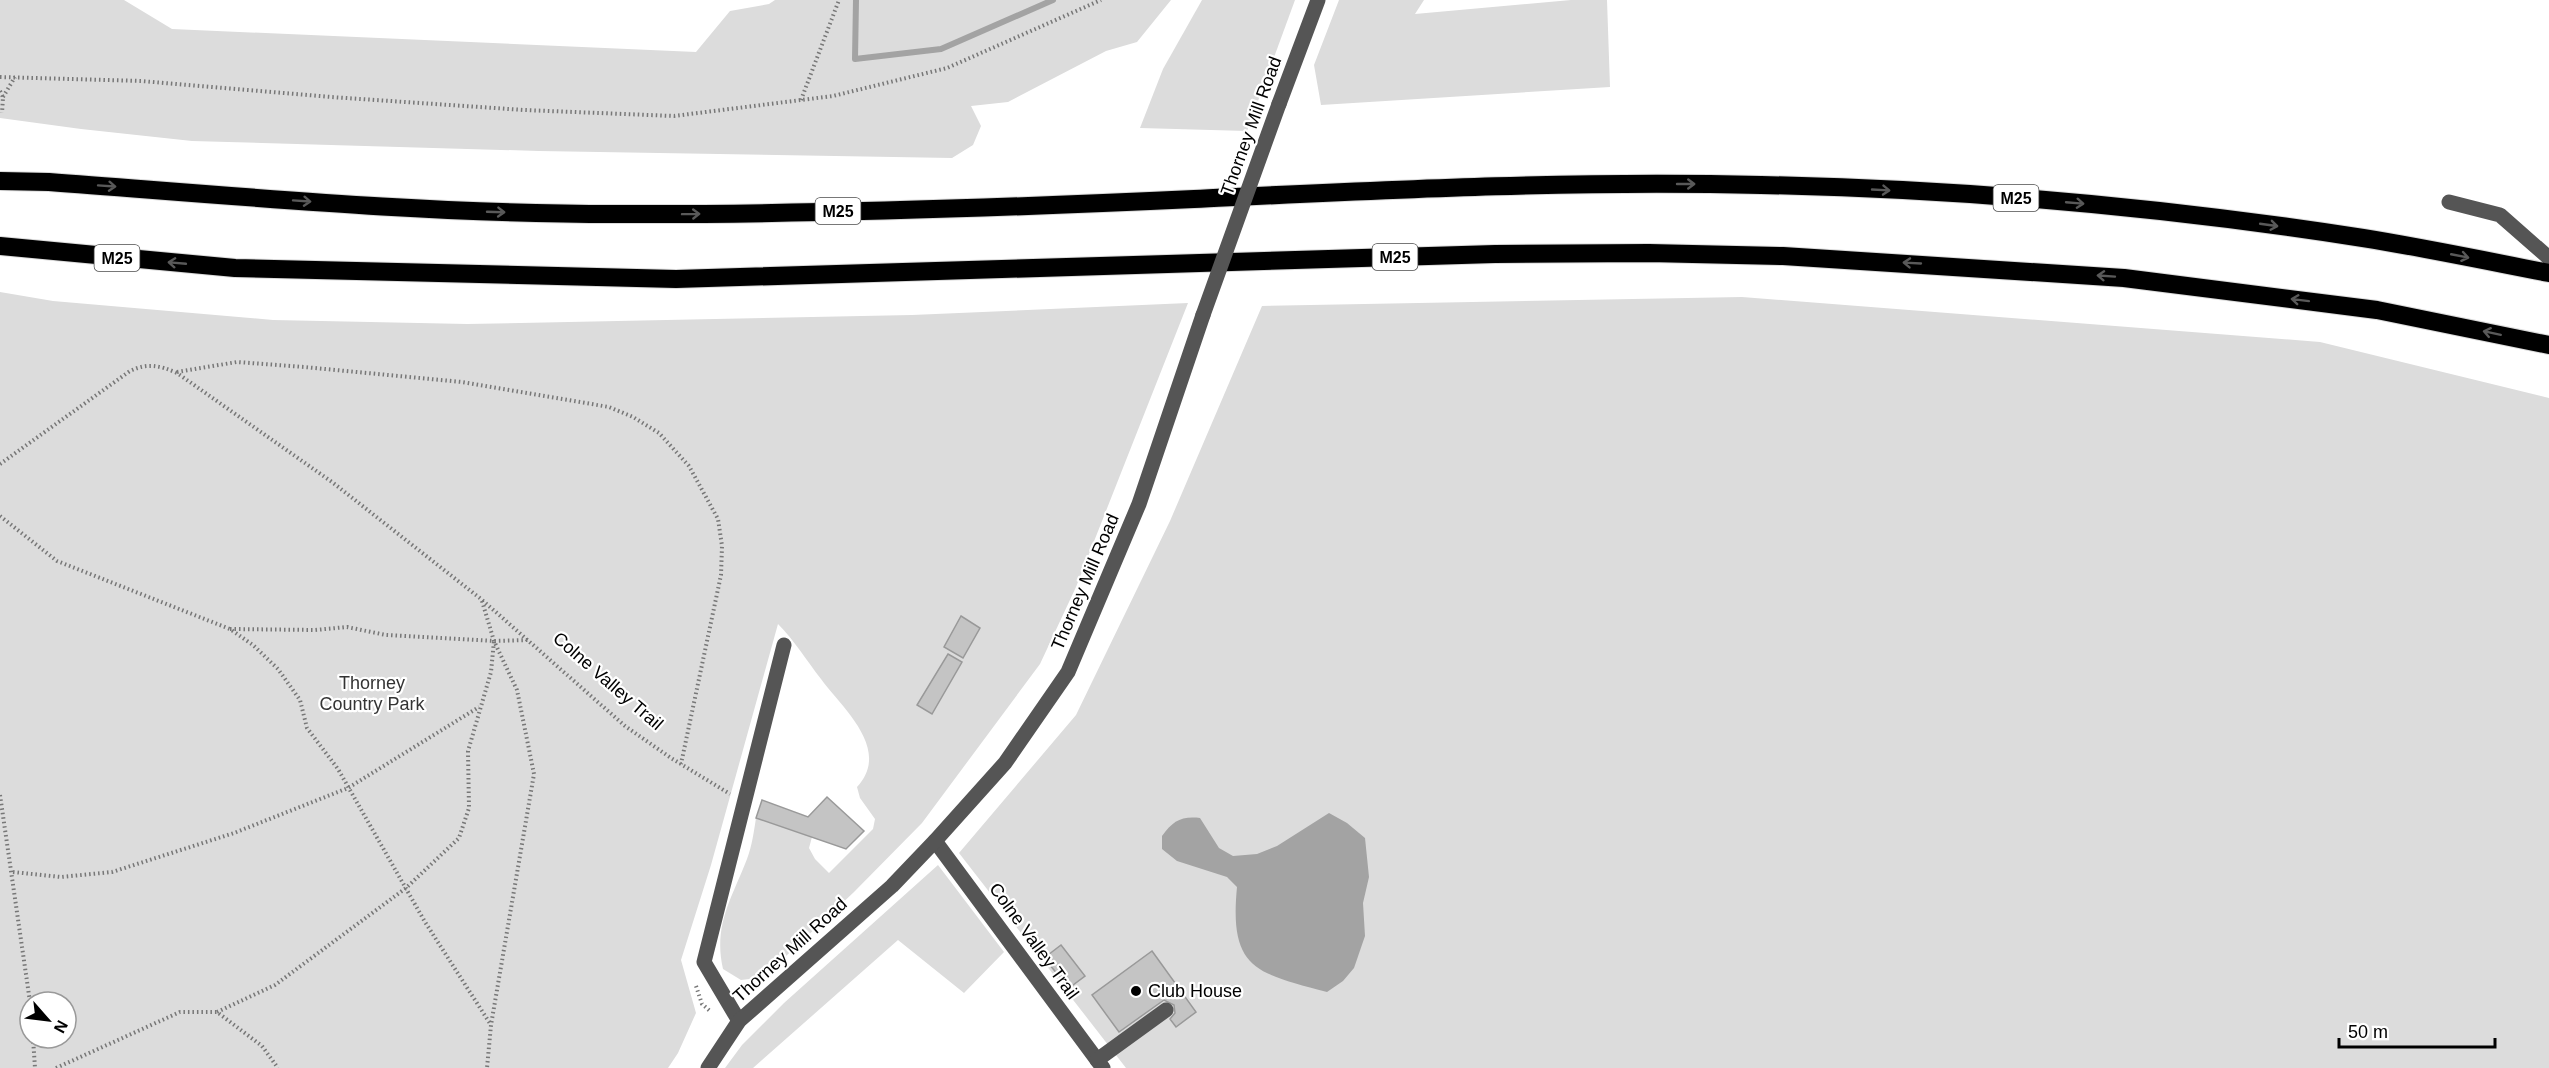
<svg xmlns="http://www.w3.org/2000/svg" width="2549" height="1068" viewBox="0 0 2549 1068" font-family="Helvetica,sans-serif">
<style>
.green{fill:#dcdcdc;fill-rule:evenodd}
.water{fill:#a3a3a3}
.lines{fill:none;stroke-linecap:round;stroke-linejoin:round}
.stream{stroke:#a3a3a3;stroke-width:6}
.building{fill:#c4c4c4;stroke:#999;stroke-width:1.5}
.highway-casing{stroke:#dbdbdb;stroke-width:20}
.path{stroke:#777;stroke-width:4;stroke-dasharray:1.5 3;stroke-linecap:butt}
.minor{stroke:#555;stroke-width:15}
.highway{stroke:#000;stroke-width:18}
.minor-bridge{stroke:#555;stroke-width:15}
.oneway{stroke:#595959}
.poi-dot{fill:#000;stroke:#fff;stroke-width:2}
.labels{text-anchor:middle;stroke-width:4.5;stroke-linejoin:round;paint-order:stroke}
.shield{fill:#fff;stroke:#4c4c4c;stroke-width:1.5}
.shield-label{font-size:16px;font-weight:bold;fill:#000}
.street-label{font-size:18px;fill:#000;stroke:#fff}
.park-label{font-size:18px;fill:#333;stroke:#fff}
.poi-label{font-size:18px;fill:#000;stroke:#fff;text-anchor:start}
</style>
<rect width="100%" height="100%" fill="#fff"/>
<g class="green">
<path d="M 0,0 L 124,0 L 172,29 L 696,52 L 730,11 L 769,4 L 775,0 L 1171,0 L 1137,42 L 1106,51 L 1008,102 L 971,106 L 981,126 L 973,145 L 952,158 L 539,151 L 192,141 L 81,129 L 0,118 Z"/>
<path d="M 1202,0 L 1295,0 L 1247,131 L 1140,128 L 1163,69 Z"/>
<path d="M 1339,0 L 1424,0 L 1415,14 L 1571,0 L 1607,0 L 1610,87 L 1321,105 L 1314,65 Z"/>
<path d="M 0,292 L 53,301 L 273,320 L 467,324 L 912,315 L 1188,303 L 1076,587 L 1040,664 L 922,823 L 854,892 L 785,957 L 758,978 L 741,980 L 723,969 C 713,925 732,898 747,859 C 752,846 754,831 756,818 L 812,837 L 809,848 L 815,859 L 829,873 L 873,829 L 875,819 L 860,798 L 857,787 C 892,749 842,708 821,679 C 807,661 794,640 778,624 L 711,865 L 681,960 L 696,1013 L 678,1053 L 668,1068 L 0,1068 ZM 30,1002 L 66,1002 L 66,1038 L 30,1038 Z"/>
<path d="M 1742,297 L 2320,342 L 2549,398 L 2549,1068 L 1126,1068 L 959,853 L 1076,715 L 1170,521 L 1262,306 Z"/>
<path d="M 938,865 L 1004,952 L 964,993 L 898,940 L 753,1068 L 725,1068 L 742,1045 L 784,1003 Z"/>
</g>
<path class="water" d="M 1329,813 L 1347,823 L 1365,838 L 1369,877 L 1363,903 L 1365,936 L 1354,968 L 1343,981 L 1327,992 C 1256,973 1229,969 1237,887 L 1227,877 L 1177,861 L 1162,849 L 1162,836 C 1173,821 1181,816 1200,818 L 1219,848 L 1233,856 L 1257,854 L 1277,846 Z"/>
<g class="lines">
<path class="stream" d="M 856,0 L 855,59 L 941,49 L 1053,0"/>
</g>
<g class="building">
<path d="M 961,616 L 980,628 L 963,658 L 944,647 Z"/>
<path d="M 948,654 L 962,662 L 932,714 L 917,705 Z"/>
<path d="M 827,797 L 864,831 L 846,849 L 756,818 L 762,800 L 808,817 Z"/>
<path d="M 1061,945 L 1085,976 L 1069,988 L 1044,958 Z"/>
<path d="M 1152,951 L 1196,1012 L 1176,1027 L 1170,1019 L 1175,1013 L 1174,1005 L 1164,1000 L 1119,1032 L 1092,995 Z"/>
</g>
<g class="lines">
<g class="highway-casing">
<g id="highway">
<path d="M 0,181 L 49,182 C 237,196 426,214 615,214 C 808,215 1001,208 1194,199 C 1383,190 1572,180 1761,185 C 1962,189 2164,207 2363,238 C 2425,248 2487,261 2549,273"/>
<path d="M 0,246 L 235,268 L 676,279 L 1495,254 L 1649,253 L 1783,256 L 2124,278 L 2377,310 L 2549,345"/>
</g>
</g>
<g class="path">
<path d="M 0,77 L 141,81 L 331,97 L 524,110 L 674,116 L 833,96 L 947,68 L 1101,0"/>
<path d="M 0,91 L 3,97 L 2,113"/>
<path d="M 3,97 L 15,77"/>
<path d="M 801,100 L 839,0"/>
<path d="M 177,372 L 237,362 L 304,367 L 462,382 L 609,407 L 633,417 L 659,433 L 689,466 L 718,519 L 722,546 L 721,575 L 681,764"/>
<path d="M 0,464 L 130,371 C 147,363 159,365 177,373 L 332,482 L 481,599 L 625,726 L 671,758 L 730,794"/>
<path d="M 0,516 L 57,561 L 230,629 L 253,645 L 278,669 L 300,700 L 307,728 L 338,769 L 425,922 L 491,1025 L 487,1068"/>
<path d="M 482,601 L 494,641 L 517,690 L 534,774 L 491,1025"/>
<path d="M 230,629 L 315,630 L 347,627 L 386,635 L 494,641 L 530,640"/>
<path d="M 0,795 L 30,1002"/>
<path d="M 13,872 L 61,877 L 112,872 L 234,833 L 348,788 L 479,707"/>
<path d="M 696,986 L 702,1004 L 711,1012"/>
<path d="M 217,1012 L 275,985 L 406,888 L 459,838 L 469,808 L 468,751 L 491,672 L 494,641"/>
<path d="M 33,1038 L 35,1068"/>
<path d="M 56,1068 L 180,1012 L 217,1012 L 262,1046 L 278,1068"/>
</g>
<g class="minor">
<path d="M 1279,104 L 1318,0"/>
<path d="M 2449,202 L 2500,215 L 2549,258"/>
<path d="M 935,841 L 1103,1068"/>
<path d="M 739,1021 L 704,962 L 784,645"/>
<path d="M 1097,1060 L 1166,1010"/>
<path d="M 708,1068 L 739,1021 L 892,886 L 935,841 L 1005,763 L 1068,672 L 1139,504 L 1203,315"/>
</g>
<use href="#highway" class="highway"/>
<path class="minor-bridge" d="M 1203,315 L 1279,104"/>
</g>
<defs><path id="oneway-shaft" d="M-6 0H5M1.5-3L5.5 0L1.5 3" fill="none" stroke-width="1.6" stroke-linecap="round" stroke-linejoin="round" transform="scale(1.5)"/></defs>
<g class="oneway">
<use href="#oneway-shaft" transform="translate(1686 184)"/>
<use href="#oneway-shaft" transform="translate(107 186) rotate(4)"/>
<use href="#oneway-shaft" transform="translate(1881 190) rotate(3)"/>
<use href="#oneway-shaft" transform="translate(302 201) rotate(4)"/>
<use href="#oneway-shaft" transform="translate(2075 203) rotate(5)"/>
<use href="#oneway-shaft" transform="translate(496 212) rotate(2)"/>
<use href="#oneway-shaft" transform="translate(691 214) rotate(-1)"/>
<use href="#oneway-shaft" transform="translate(2269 225) rotate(8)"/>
<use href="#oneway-shaft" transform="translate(2460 256) rotate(11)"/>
<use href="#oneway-shaft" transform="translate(177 263) rotate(-175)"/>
<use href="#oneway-shaft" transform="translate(1912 263) rotate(-177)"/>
<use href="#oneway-shaft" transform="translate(2106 276) rotate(-176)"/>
<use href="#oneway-shaft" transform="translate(2300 300) rotate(-173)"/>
<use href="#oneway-shaft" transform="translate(2492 333) rotate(-168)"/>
</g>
<circle class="poi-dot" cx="1136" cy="991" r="6"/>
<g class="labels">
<g class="shield">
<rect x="1993.5" y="185" width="45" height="26" rx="4.5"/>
<rect x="815.5" y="198" width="45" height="26" rx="4.5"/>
<rect x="1372.5" y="244" width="45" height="26" rx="4.5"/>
<rect x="94.5" y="245" width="45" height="26" rx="4.5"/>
</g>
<g class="shield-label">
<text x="2016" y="204">M25</text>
<text x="838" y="217">M25</text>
<text x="1395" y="263">M25</text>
<text x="117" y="264">M25</text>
</g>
<g class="street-label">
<text transform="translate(1251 126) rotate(-70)" y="6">Thorney Mill Road</text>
<text transform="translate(1085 582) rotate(-67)" y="6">Thorney Mill Road</text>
<text transform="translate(608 681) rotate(41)" y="6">Colne Valley Trail</text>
<text transform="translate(1034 941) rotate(54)" y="6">Colne Valley Trail</text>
<text transform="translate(790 950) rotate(-42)" y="6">Thorney Mill Road</text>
</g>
<g class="park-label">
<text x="372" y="689">Thorney<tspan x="372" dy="21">Country Park</tspan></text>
</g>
<g class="poi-label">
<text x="1148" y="997">Club House</text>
</g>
</g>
<g transform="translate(48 1020) rotate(118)"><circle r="28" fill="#ffffff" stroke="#999999" stroke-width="1.5"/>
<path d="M0-4.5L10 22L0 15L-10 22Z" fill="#000000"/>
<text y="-9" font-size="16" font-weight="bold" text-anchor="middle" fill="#000000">N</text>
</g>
<path d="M2339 1038v9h156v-9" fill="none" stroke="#000000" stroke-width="3"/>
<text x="2348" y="1038" font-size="18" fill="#000000" stroke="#ffffff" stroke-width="4.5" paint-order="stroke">50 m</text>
</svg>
